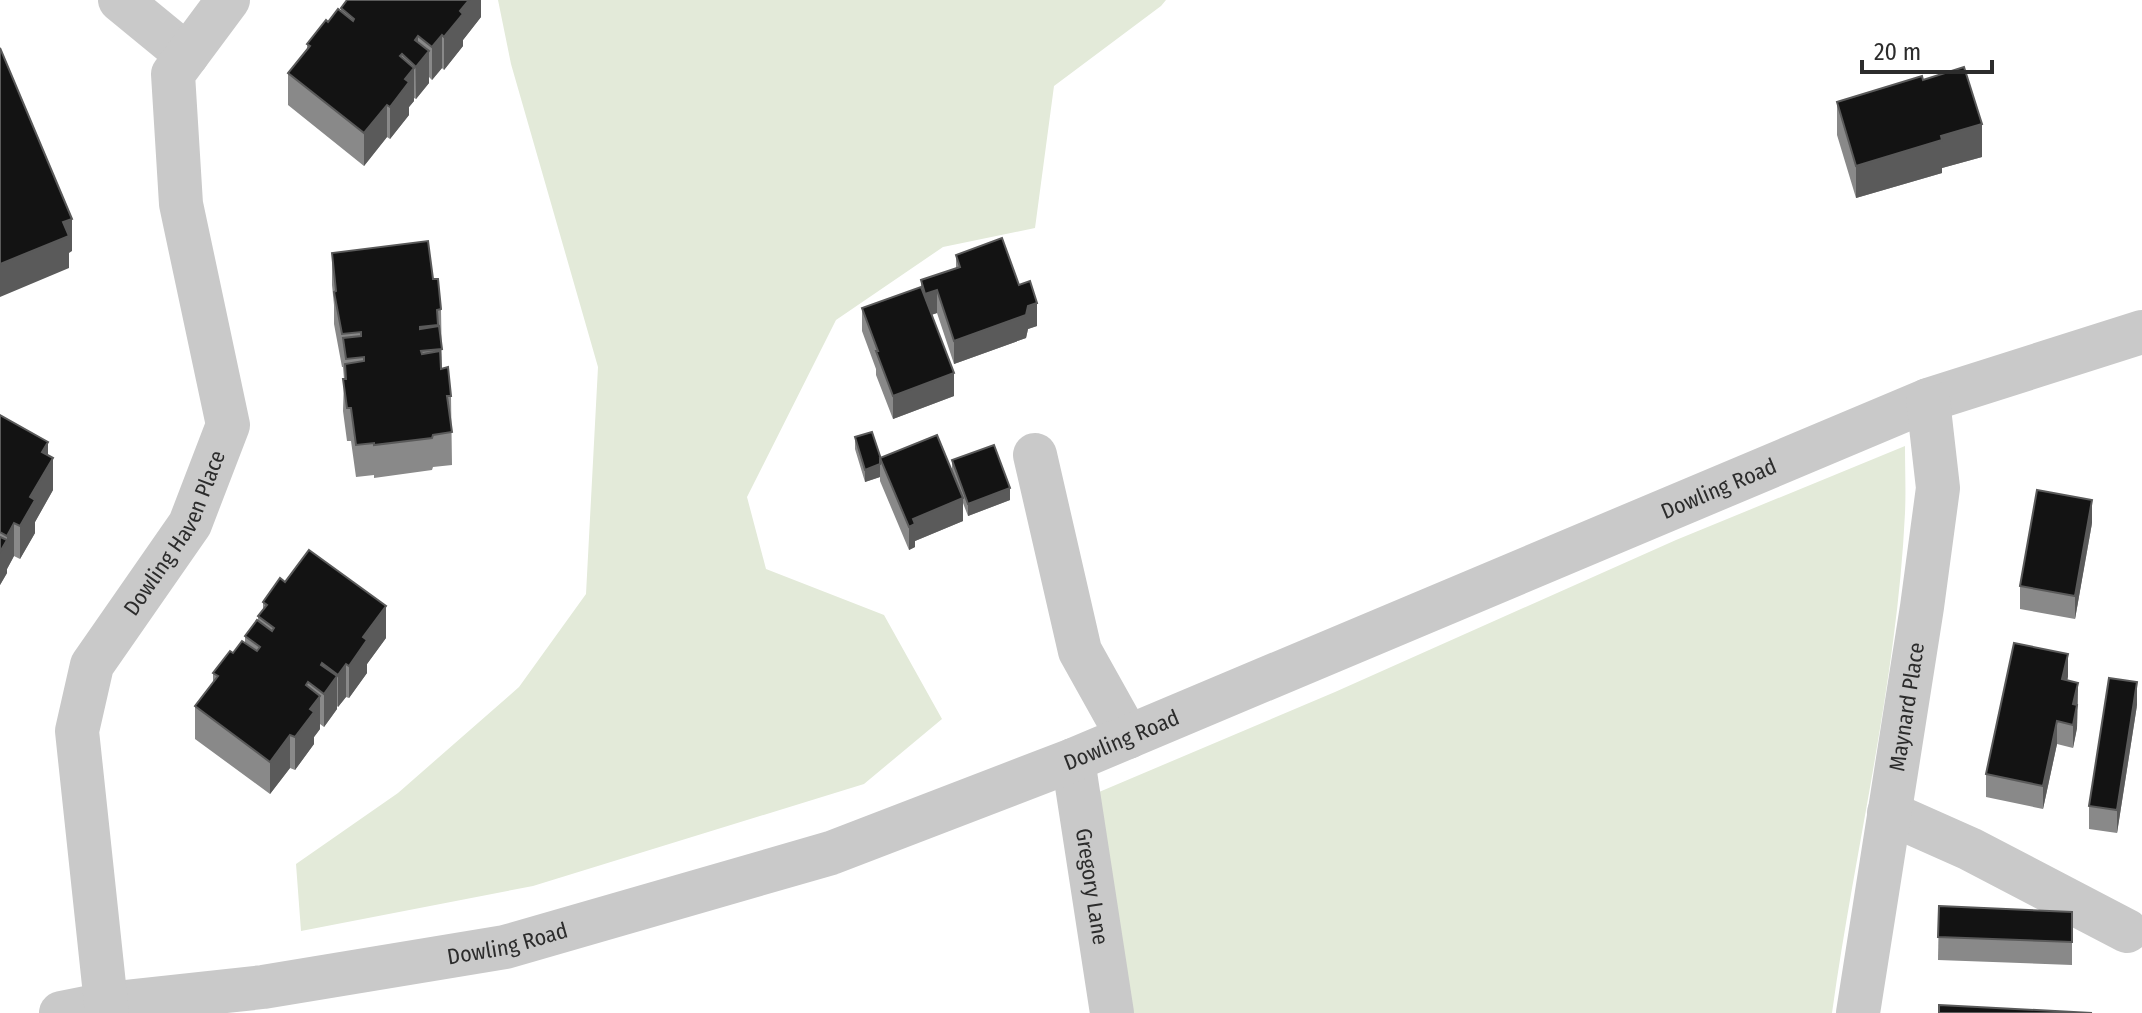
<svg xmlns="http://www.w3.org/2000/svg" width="2142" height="1013" viewBox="0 0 2142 1013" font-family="'Fira Sans Condensed',sans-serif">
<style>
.green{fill:#e3ead9}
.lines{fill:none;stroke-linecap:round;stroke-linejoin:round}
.minor{stroke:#c9c9c9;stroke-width:44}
.wall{fill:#898989}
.shaded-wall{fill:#5a5a5a}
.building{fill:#131313;stroke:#5a5a5a;stroke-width:2}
.labels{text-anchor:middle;stroke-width:8;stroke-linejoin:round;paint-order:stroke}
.street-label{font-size:22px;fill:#2c2c2c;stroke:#fff}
</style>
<rect width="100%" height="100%" fill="#fff"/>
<g class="green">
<path d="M 498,0 L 1166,0 L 1161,6 L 1054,86 L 1035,228 L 943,247 L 836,320 L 747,497 L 766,569 L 884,615 L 942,719 L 864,784 L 533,886 L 301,931 L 296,864 L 398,793 L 519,687 L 586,594 L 598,367 L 511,64 Z"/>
<path d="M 1905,446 C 1905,469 1906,491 1905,513 C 1897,681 1855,847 1832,1013 L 1128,1013 L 1092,795 L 1335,692 L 1676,540 Z"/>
</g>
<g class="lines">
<g class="minor">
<path d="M 120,0 L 187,55"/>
<path d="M 1035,455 L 1080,651 L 1128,737"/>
<path id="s1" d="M 1073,760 L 1112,1013"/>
<path d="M 1889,813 L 1970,849 L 2127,931"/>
<path id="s2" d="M 61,1013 L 106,1004 L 263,987 L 505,947 L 831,853 L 1073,760 L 1928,400 L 2142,332"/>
<path id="s3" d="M 107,1013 L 77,731 L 92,665 L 190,524 L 228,425 L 181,204 L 173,74 L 228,0"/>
<path id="s4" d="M 1858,1013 L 1922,607 L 1938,488 L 1928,400"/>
</g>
</g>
<g class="wall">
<path d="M 481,0 L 481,17 L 463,40 L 463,46 L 444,70 L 442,68 L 432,80 L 429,77 L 429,83 L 416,99 L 414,98 L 414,101 L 409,107 L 409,115 L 390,139 L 387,137 L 364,166 L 288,105 L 288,73 L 307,49 L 307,44 L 328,22 L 341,11 L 341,8 Z"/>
<path d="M 1923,80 L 1982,157 L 1942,168 L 1942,173 L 1856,198 L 1837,135 L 1837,102 Z"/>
<path d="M 332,253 L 433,279 L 441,309 L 442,368 L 451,396 L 452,465 L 433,467 L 432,470 L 374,478 L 374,475 L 356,477 L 351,441 L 347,441 L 343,411 L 344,379 L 343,367 L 342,367 L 334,324 L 334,305 L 332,285 Z"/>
<path d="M 956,255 L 1019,285 L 1037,326 L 1028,329 L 1026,338 L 954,364 L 937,313 L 931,315 L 954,396 L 893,419 L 876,375 L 876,369 L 862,331 L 862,308 L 921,287 L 921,280 L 956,269 Z"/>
<path d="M 0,415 L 48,455 L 53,490 L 35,522 L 35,533 L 20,559 L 14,556 L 7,569 L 7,573 L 0,585 Z"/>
<path d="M 855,437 L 881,458 L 952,472 L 952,460 L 1010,500 L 968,516 L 963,503 L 963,521 L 915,541 L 915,547 L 909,550 L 880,481 L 880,477 L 865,482 L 855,449 Z"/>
<path d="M 2092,523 L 2075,619 L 2020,609 L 2020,586 Z"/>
<path d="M 285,582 L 386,638 L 367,664 L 367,673 L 349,698 L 346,697 L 338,707 L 337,706 L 337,709 L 324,727 L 320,724 L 320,729 L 314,737 L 314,744 L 295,770 L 290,768 L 270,794 L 195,739 L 195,706 L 213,682 L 213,673 L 233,653 L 245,642 L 245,636 L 258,620 L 258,616 L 263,609 L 263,602 Z"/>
<path d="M 2068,677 L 2067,680 L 2078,683 L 2077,728 L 2073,748 L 2057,744 L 2043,809 L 1986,797 L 1986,774 Z"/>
<path d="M 2137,705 L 2117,833 L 2089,829 L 2089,806 Z"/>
<path d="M 1939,906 L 2072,912 L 2072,965 L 1938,960 Z"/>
</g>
<g class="shaded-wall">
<path d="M 469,0 L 481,0 L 481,17 L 463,40 L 463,46 L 444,70 L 444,37 L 460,11 Z"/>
<path d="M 442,35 L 442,68 L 432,80 L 432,47 Z"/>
<path d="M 418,36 L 418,63 L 429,51 L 429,83 L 416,99 L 415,40 Z"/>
<path d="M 414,68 L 414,101 L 409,107 L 409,115 L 390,139 L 390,107 L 405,79 Z"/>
<path d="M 387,105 L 387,137 L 364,166 L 364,133 Z"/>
<path d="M 1982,124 L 1982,157 L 1942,168 L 1942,173 L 1856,198 L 1856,166 L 1941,136 Z"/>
<path d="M 72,219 L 72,251 L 69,253 L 69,268 L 0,297 L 0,264 L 63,222 Z"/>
<path d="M 937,290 L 937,313 L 925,317 L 925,294 Z"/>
<path d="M 1037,303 L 1037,326 L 1028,329 L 1026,338 L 954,364 L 954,341 L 1028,306 Z"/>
<path d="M 954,373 L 954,396 L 893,419 L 893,396 Z"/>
<path d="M 48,442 L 48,466 L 53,458 L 53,490 L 35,522 L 35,533 L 20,559 L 20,526 L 30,497 L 42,452 Z"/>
<path d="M 880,464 L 880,477 L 865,482 L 865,470 Z"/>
<path d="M 1010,488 L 1010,500 L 968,516 L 968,504 Z"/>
<path d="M 963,498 L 963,521 L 915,541 L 915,547 L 909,550 L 909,527 L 913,519 Z"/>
<path d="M 2092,500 L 2092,523 L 2075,619 L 2075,596 Z"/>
<path d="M 14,523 L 14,556 L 7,569 L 7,536 Z"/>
<path d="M 7,540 L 7,573 L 0,585 L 0,552 Z"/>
<path d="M 386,606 L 386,638 L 367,664 L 367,673 L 349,698 L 349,666 L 363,637 Z"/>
<path d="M 2068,654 L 2068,677 L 2062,702 L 2062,679 Z"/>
<path d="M 346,664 L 346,697 L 338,707 L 338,675 Z"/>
<path d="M 337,676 L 337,709 L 324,727 L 324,694 Z"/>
<path d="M 2137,682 L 2137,705 L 2117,833 L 2117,810 Z"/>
<path d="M 2078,683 L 2077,728 L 2073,748 L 2073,704 Z"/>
<path d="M 320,696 L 320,729 L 314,737 L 314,744 L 295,770 L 295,737 L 310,709 Z"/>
<path d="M 2057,721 L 2057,744 L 2043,809 L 2043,786 Z"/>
<path d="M 290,735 L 290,768 L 270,794 L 270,762 Z"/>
</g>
<g class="building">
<path d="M 347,0 L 469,0 L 460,11 L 463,14 L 444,37 L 442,35 L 432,47 L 418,36 L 415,40 L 429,51 L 416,67 L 402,54 L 400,56 L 414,68 L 405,79 L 409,82 L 390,107 L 387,105 L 364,133 L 288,73 L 310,46 L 307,44 L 326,20 L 328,22 L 338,9 L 353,21 L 354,19 L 341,8 Z"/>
<path d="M 0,48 L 72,219 L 63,222 L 69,236 L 0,264 Z"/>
<path d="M 1964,67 L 1982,124 L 1941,136 L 1942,140 L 1856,166 L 1837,102 L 1922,76 L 1923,80 Z"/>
<path d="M 1002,238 L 1019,285 L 1030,281 L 1037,303 L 1028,306 L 1026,315 L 954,341 L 937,290 L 925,294 L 921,280 L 960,267 L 956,255 Z"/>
<path d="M 428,241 L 433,279 L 438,279 L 441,309 L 437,310 L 438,325 L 420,327 L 420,329 L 439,326 L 442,349 L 421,351 L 422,354 L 440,351 L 441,369 L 448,367 L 451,396 L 447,396 L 452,432 L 433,435 L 432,438 L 374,445 L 374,443 L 356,445 L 351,408 L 347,408 L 343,379 L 346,379 L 345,364 L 364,361 L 364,357 L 346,359 L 343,338 L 361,336 L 361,332 L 342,334 L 334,292 L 336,291 L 332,253 Z"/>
<path d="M 921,287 L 954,373 L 893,396 L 876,351 L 878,351 L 862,308 Z"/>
<path d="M 0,415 L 48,442 L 42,452 L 53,458 L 30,497 L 35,500 L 20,526 L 14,523 L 7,536 L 0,532 Z"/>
<path d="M 872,432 L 882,462 L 880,458 L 880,464 L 865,470 L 855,437 Z"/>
<path d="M 937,435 L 963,498 L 913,519 L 915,524 L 909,527 L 880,458 Z"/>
<path d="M 994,445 L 1010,488 L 968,504 L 952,460 Z"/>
<path d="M 2037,490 L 2092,500 L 2075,596 L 2020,586 Z"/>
<path d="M 0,537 L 7,540 L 0,552 Z"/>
<path d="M 309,550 L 386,606 L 363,637 L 367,640 L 349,666 L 346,664 L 338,675 L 322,663 L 321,665 L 337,676 L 324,694 L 308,682 L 306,685 L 320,696 L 310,709 L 314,712 L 295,737 L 290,735 L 270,762 L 195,706 L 218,676 L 213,673 L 230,651 L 233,653 L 242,641 L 257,651 L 260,647 L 245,636 L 257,620 L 272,631 L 274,628 L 258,616 L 267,605 L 263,602 L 280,578 L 285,582 Z"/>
<path d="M 2014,643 L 2068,654 L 2062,679 L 2078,683 L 2073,704 L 2077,705 L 2073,725 L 2057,721 L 2043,786 L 1986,774 Z"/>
<path d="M 2109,678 L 2137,682 L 2117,810 L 2089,806 Z"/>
<path d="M 1939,906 L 2072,912 L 2072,942 L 1938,937 Z"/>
<path d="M 1939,1005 L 2092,1013 L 1939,1013 Z"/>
</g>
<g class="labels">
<g class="street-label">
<text dy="8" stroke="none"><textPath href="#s2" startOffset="1748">Dowling Road</textPath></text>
<text dy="8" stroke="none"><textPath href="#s3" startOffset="508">Dowling Haven Place</textPath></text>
<text dy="8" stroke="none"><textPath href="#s4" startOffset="310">Maynard Place</textPath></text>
<text dy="8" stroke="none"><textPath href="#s2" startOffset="1100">Dowling Road</textPath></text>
<text dy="8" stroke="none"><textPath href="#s1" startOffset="128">Gregory Lane</textPath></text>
<text dy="8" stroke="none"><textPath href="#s2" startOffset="452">Dowling Road</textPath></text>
</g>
</g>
<path d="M1862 60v12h130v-12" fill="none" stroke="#2c2c2c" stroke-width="4"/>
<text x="1874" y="60" font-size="24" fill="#2c2c2c" stroke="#ffffff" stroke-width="6" paint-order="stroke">20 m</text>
</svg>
